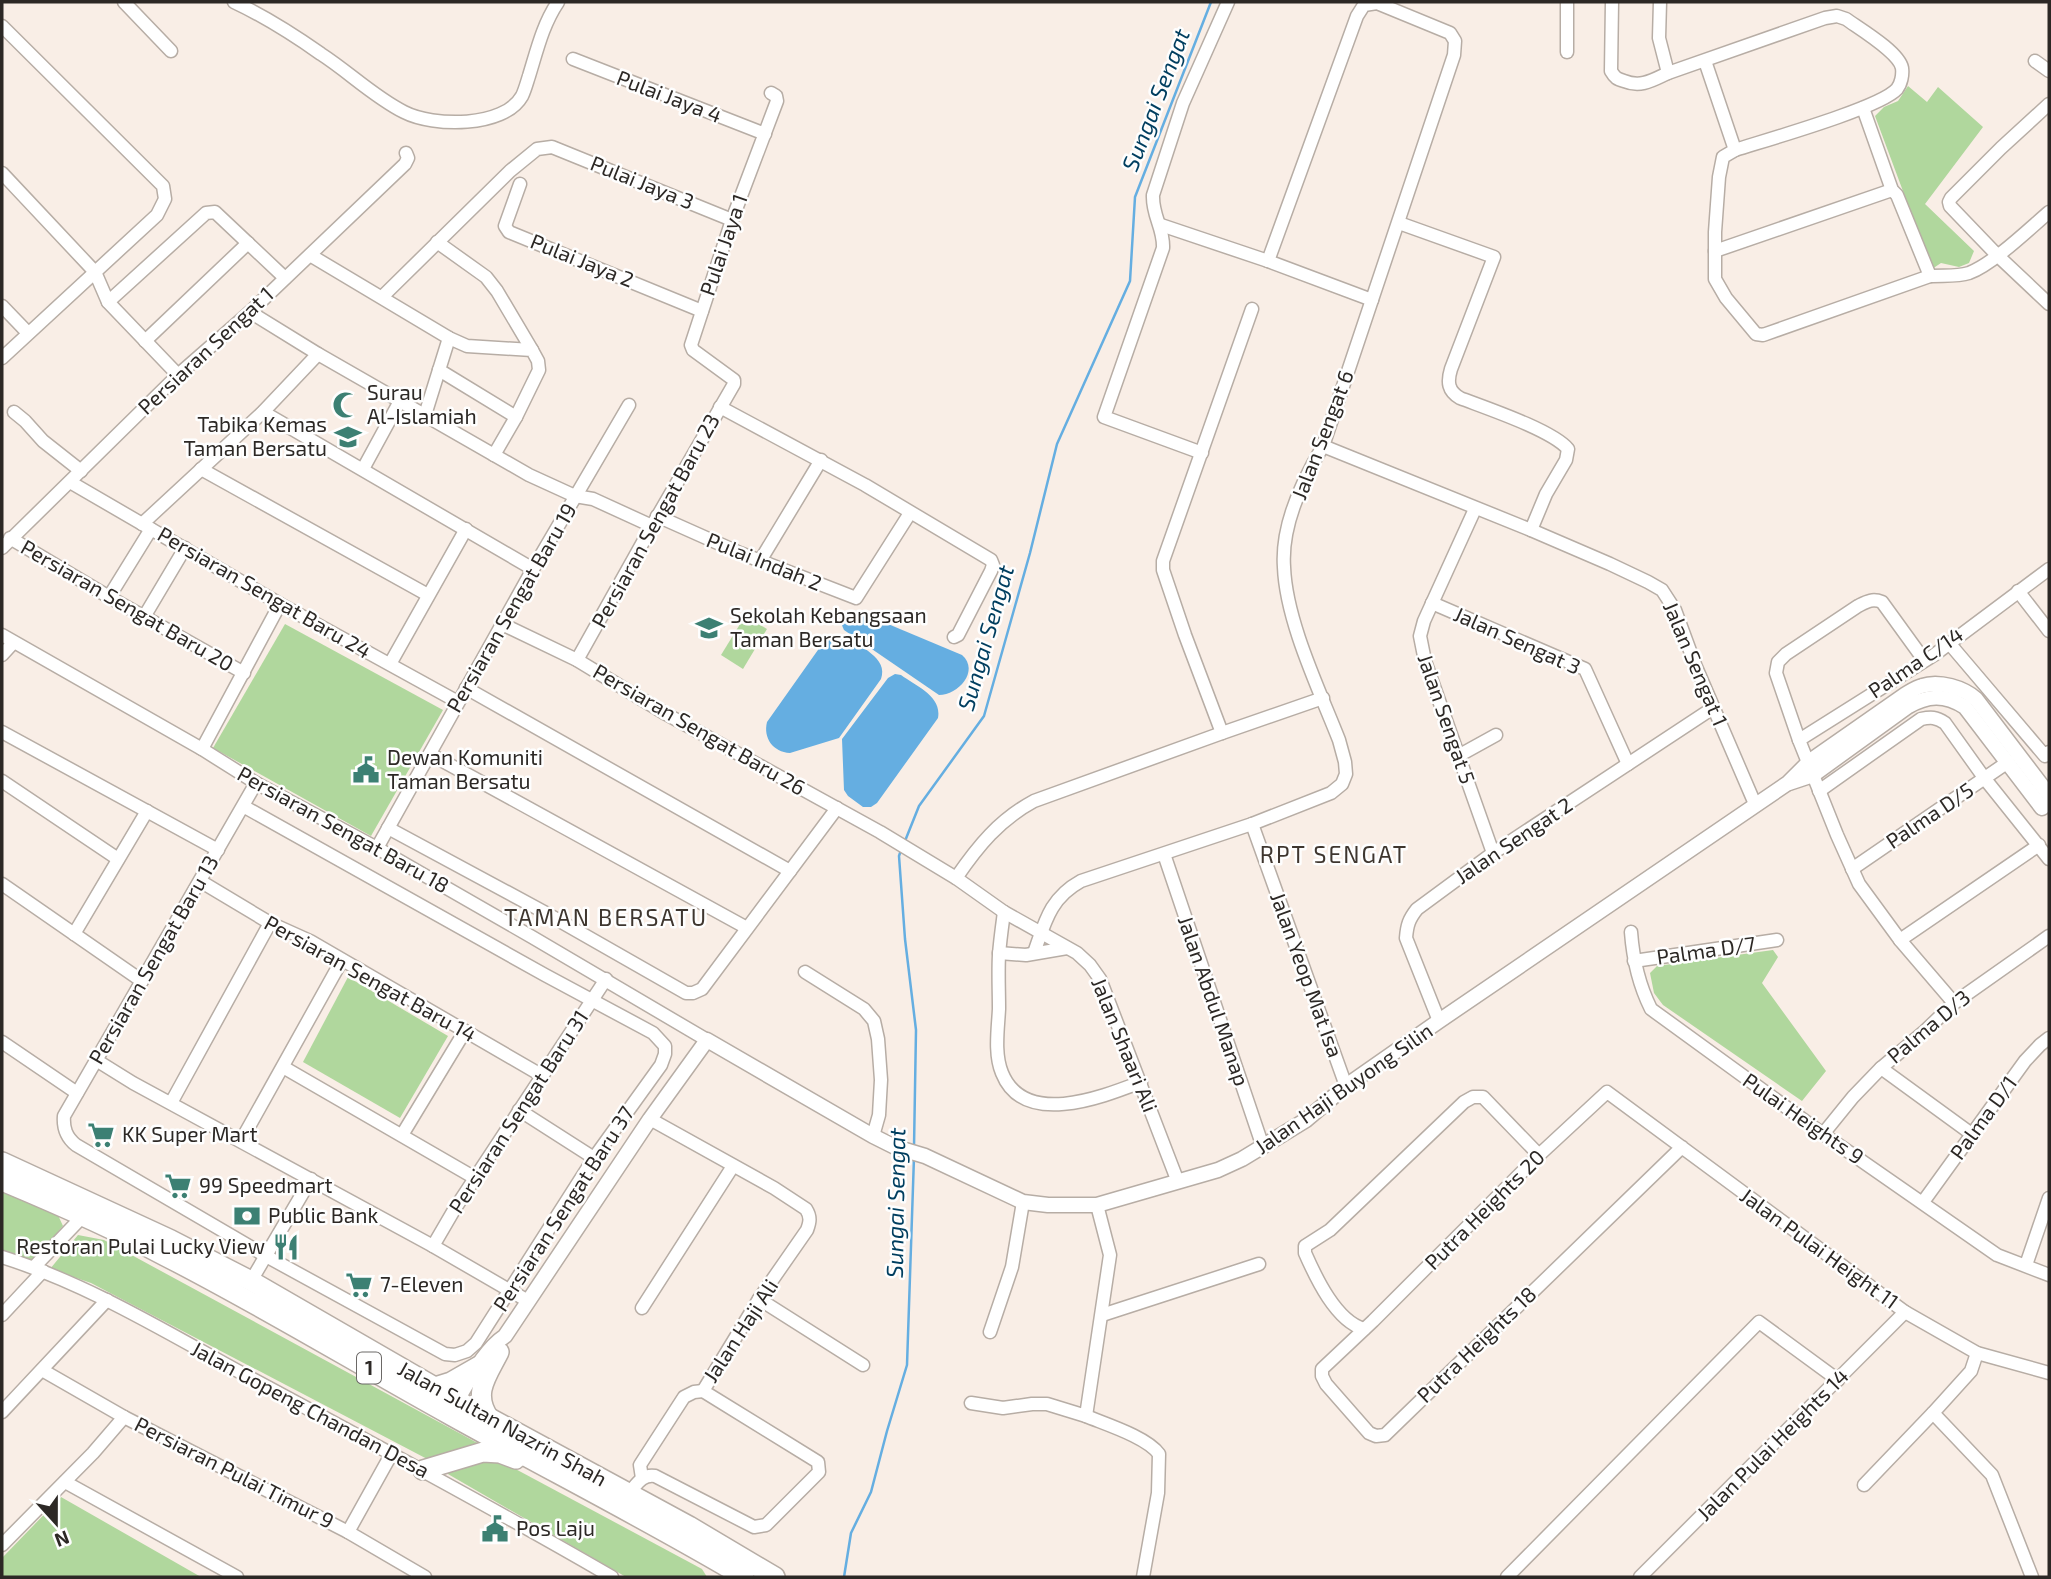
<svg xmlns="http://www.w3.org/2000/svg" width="2051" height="1579" viewBox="0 0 2051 1579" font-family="'Exo 2',sans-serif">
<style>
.green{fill:#b0d79d}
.water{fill:#65aee1}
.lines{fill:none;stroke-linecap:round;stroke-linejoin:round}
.stream{stroke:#65aee1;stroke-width:2.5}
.minor-casing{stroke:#b7ada5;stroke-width:15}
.tertiary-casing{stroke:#b7ada5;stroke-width:17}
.trunk-casing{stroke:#b7ada5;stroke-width:22}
.minor{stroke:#fff;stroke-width:12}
.tertiary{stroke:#fff;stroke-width:14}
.trunk{stroke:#fff;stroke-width:19}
.labels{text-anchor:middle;stroke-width:5;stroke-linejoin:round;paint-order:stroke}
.shield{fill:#fefefe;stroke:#6b6866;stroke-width:2}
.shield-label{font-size:19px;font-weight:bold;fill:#2c2825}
.street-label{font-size:21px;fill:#2c2825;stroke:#fefefe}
.poi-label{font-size:21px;fill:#2c2825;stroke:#fefefe;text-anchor:start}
.water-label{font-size:23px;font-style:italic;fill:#003e5f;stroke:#fefefe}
.neighbourhood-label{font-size:23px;letter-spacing:2px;fill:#3e362f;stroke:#fefefe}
</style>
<rect width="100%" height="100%" fill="#f9eee6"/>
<g class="green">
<path d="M 1908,86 L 1927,102 L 1938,87 L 1983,127 L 1925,204 L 1974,251 L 1969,263 L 1959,267 L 1941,263 L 1932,269 L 1875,116 L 1884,107 L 1898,101 Z"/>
<path d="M 745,616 L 767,629 L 743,669 L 721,655 Z"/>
<path d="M 285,624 L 443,710 L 371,836 L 213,748 Z"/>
<path d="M 1773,950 L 1778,957 L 1762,983 L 1826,1071 L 1802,1101 L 1663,1005 L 1654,993 L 1650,973 L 1657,966 Z"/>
<path d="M 348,977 L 448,1036 L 400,1118 L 303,1062 Z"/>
<path d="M 2,1191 L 57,1213 L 63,1226 L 31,1262 L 2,1252 Z"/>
<path d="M 78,1235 L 104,1240 L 483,1446 L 431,1461 L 91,1283 L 50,1269 Z"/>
<path d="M 497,1459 L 702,1569 L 707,1577 L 626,1577 L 441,1470 Z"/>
<path d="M 61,1497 L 201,1577 L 2,1577 L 2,1558 Z"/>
</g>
<g class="water">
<path d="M 850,610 L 857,611 L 962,655 C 980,671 958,695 939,695 L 844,630 L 841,623 L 844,615 Z"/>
<path d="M 844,636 C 859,646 889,658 881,679 L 839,738 L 790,753 C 773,752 763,738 767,722 L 825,640 L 833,637 Z"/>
<path d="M 895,674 L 901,675 C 916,686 942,696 938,718 L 877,803 L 871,807 L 863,807 L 848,796 L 844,790 L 842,739 L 888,678 Z"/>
</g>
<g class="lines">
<g class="stream">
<path d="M 905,841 L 919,806 L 984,716 L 1030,553 L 1057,444 L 1130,281 L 1135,197 L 1211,2"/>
<path d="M 901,850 L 899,856 L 905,939 L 916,1030 L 914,1147"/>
<path d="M 844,1577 L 851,1533 L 871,1492 L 887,1431 L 907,1365 L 914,1157"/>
</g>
<g class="minor-casing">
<g id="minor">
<path d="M 124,2 L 171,51"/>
<path d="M 234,2 C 264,16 294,35 321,54 C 349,72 374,97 404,112 C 433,127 504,128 522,96 C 525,90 527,82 529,76 C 537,50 543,24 558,2"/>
<path d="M 1567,2 L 1567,52"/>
<path d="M 1612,2 L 1611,71 C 1615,78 1617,79 1624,81 C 1641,88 1653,80 1668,73 L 1825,18 L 1837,16 L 1846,19 C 1860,29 1899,52 1902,68 C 1903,75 1901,84 1897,89 C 1880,108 1766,140 1735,150 L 1723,157 L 1719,177 L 1715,232 L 1715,279 L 1726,298 L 1756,334 L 1763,335 L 1930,276 C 1943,275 1957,277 1969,273 C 1993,264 2029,229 2049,212"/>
<path d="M 1660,2 L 1659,38 L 1668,73"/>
<path d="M 2,26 L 163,186 L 165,199 L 157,215 L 2,358"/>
<path d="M 573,59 L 765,134"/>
<path d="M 1705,61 L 1735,150"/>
<path d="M 2035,61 L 2049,71"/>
<path d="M 2049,104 L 2001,148 L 1951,198 L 1949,202 L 1950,206 L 1997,255 L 2049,304"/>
<path d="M 1863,108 L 1892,190 L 1897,195 L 1930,276"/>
<path d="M 2,173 L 95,272 L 108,302 L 178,375"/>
<path d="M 520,184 L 505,226 L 509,232 L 702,311"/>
<path d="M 1399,223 L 1494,257 L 1451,369 C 1447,382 1448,391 1460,398 C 1486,408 1552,430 1568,449 L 1566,460 L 1546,494 L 1531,530"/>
<path d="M 1161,225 L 1268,261 L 1372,300"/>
<path d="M 437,242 L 486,277 L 497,291 L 532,350"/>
<path d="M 1715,251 L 1892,190"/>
<path d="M 310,255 L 449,338 L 467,346 L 532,350 L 538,361 L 539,370 L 516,417 L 494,455"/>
<path d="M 382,297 L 510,171 L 537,149 L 552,147 L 732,220"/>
<path d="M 108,302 L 206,213 L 215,212 L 285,278"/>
<path d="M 2,306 L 28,333"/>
<path d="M 250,312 L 318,354 L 529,475 L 575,496 L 593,499 L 652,526"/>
<path d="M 145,341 L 248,243"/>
<path d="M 439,370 L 516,417"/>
<path d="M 720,407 L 865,485 L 991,560 L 993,565 L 991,571 L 958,635 L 954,637"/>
<path d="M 14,412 L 25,421 L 43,441 L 81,471"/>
<path d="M 263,412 L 533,569"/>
<path d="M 425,415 L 449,338"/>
<path d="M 1323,446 L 1531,530 L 1610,564 L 1648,582 L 1662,590 L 1675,610 L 1696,667 L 1755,804"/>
<path d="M 1202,453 L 1104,417 L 1163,248 C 1164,228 1152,216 1153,195 L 1183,103 L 1228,2"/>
<path d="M 201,469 L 428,595"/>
<path d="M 363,469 L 400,401"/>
<path d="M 70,482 L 280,604 L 458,702"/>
<path d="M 1475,509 L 1424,621 L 1420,636 L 1425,661 L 1493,853"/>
<path d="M 657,516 L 740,553 L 856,598 L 910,513"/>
<path d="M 142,524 L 263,412 L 318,354"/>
<path d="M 10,538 L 109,597 L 244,673"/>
<path d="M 2,548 L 178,375 L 250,312 L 405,164 L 408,158 L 406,153"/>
<path d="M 760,561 L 821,460"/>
<path d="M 2018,591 L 2049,631"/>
<path d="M 109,597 L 151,529"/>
<path d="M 1432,603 L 1585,669 L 1628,764"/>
<path d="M 144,617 L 185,548"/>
<path d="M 502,624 L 577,660 L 666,714 L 880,832 L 956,878 L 1004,912 L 1077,953 L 1090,965 L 1100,979 L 1178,1182"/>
<path d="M 2,635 L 202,749 L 256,783 L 377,848 L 532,937 L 707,1040"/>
<path d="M 1949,643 L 2045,756 L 2049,752"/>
<path d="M 2,655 L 13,643"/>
<path d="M 577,660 L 652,526 L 734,384 L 734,380 L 693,350 L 691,345 L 732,220 L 777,101 L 776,96 L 771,93"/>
<path d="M 390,664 L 466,529"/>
<path d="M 466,688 L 790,871"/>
<path d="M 2,732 L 218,850"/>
<path d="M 1222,733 L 1185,635 L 1163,570 L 1163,561 L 1252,309"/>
<path d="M 1799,740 L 1776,673 L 1778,662 L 1786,654 L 1858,606 C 1866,602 1872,598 1882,602 L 1924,660"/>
<path d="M 202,749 L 280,604"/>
<path d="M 430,754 L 747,928"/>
<path d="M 1458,756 L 1496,735"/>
<path d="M 2,781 L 118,859"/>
<path d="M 1819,791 L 1921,719 C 1931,717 1936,717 1945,723 L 1985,779 L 2049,859"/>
<path d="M 243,806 L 545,975 L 653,1033 L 665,1046 L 665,1054 L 661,1065 L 594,1158 L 476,1343 L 467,1351 L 455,1355 L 445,1354 L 266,1256 L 76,1145 C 66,1137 63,1128 64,1116 L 256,783"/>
<path d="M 1252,824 L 1346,1086"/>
<path d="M 388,828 L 544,912 L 686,993 L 693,993 L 702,989 L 837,808"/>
<path d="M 377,848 L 533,569 L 629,405"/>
<path d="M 1164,854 L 1263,1147"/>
<path d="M 1852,869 L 2008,762"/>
<path d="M 956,878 C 978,846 999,820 1034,801 L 1222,733 L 1323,698"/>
<path d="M 200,881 L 270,923 L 310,941 L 541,1075"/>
<path d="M 2,884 L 142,981"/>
<path d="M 1004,912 C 1002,927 1000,941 999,955 C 998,973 999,991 999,1009 C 998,1029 994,1054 1002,1073 C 1024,1128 1102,1097 1141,1082"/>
<path d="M 1631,932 C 1633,959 1639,985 1651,1009 L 1823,1134 L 1997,1255 L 2049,1275"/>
<path d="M 74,934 L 147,811"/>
<path d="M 1900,940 L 2039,845"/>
<path d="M 999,953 L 1026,955 L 1067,948"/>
<path d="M 1034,953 C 1045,922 1050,898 1081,881 L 1252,824 L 1331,793 L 1342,784 L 1346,774 L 1345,762 L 1339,740 C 1319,689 1286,621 1284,567 C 1281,526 1302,481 1323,446 L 1454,55 L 1455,41 L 1450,33 L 1377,3 L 1364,5 L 1357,16 L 1268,261"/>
<path d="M 1634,961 L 1777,940"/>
<path d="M 805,972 L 864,1009 L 874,1021 L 878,1039 L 881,1080 L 879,1115 L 873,1136"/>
<path d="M 1954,1003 L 1900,940 L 1859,884 L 1837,835 L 1799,740 L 1934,655 L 2049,569"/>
<path d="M 1439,1021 L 1406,938 C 1407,925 1409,919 1417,909 L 1493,853 L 1713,708"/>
<path d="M 2,1042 L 77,1093"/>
<path d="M 96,1060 L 133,1083 L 433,1246 L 528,1301"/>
<path d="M 283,1067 L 475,1178"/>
<path d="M 1881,1068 L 1973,1135"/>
<path d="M 171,1103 L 270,923"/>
<path d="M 519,1110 L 594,1158"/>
<path d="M 1823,1134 L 1853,1097 L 1881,1068 L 1925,1031 L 1954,1003 L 2049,936"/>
<path d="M 402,1135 L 465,1031"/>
<path d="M 241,1141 L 342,960"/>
<path d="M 1682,1147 L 1385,1435 L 1376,1436 L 1369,1433 L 1326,1384 L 1322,1376 L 1322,1369 L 1373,1321 L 1539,1155 L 1607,1092 L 1905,1312 L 1977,1353 L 2049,1373"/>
<path d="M 1923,1202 L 2025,1061 L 2040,1045 L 2049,1038"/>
<path d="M 433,1246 L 454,1210 L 606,979"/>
<path d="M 2,1257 C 88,1284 166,1332 245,1375 C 368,1441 491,1507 612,1577"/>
<path d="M 2026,1265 L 2049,1198"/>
<path d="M 34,1267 L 83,1216"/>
<path d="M 251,1281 L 311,1179"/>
<path d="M 759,1299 L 863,1365"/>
<path d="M 642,1308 L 733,1166"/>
<path d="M 2,1315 L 43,1271"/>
<path d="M 1102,1315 L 1259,1264"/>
<path d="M 1364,1329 C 1336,1321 1316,1278 1305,1253 L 1305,1246 L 1330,1230 L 1464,1102 L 1473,1097 L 1483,1097 L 1539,1155"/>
<path d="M 990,1332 L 1012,1267 L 1023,1202"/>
<path d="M 1977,1353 L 1971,1371 L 1933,1413 L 1992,1475 L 2032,1577"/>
<path d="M 42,1370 L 124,1417 L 348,1532 L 425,1577"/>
<path d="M 971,1403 L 1003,1408 L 1032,1404 L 1047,1404 L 1086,1416 L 1110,1255 L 1097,1205"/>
<path d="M 2,1412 L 107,1300"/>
<path d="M 1086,1416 C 1105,1424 1147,1437 1159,1454 L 1158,1493 L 1143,1577"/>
<path d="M 642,1478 L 640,1465 L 684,1397 L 694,1392 L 703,1391"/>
<path d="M 65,1482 L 237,1577"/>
<path d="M 1864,1485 L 1933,1413"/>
<path d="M 629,1493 C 637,1484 642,1474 655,1476 L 754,1527 L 766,1525 L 819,1472 L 818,1462 L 703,1391 L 759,1299 L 807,1230 C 810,1222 811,1217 806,1209 L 774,1188 L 650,1119"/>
<path d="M 348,1532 L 392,1453"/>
<path d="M 2,1545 L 93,1453 L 124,1417"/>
<path d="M 1507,1577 L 1759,1322 L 1838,1380"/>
<path d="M 1640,1577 L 1905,1312"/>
</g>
</g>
<g class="tertiary-casing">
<g id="tertiary">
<path d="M 1789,783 L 1813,775 L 1907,707 C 1928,695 1944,694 1965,707 L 2042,808 L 2049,802"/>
<path d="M 457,1400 C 470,1379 484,1350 505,1336 L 650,1119 L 707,1040 L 873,1136 L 895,1147 L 925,1156 L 1023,1202 L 1048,1205 L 1097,1205 L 1218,1170 L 1242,1159 L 1306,1120 L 1346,1086 L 1439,1021 L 1788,783 L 1810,761 L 1906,694 C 1911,691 1917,687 1922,686 C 1939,680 1964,688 1976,699 L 2049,795"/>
</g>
</g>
<g class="trunk-casing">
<g id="trunk">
<path d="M 2,1162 L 171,1240 L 251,1281 L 464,1404 L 689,1526 L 775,1577"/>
<path d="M 2,1181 C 57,1204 112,1228 165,1256 C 263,1306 356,1363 452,1416 C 549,1470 648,1520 744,1577"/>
<path d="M 435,1387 L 451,1382 L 479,1366"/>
<path d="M 489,1418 C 472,1393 487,1376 499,1352"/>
<path d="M 423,1470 L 483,1452 L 500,1453 L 516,1459"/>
</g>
</g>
<use href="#minor" class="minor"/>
<use href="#tertiary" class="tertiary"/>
<use href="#trunk" class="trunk"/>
</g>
<defs>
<g id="mosque-bare" transform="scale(2.1)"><path d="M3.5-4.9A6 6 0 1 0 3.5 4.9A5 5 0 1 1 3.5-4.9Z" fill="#3c8073" stroke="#fefefe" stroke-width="2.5" paint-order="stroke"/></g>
<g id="school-bare" transform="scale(2.1)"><path d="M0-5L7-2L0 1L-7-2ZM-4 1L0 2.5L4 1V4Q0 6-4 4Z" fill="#3c8073" stroke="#fefefe" stroke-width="2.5" paint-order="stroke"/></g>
<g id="civic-bare" transform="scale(2.1)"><path d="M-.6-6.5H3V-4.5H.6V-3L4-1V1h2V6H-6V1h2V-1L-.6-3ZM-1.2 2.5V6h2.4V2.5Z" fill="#3c8073" stroke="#fefefe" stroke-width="2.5" paint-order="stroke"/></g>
<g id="supermarket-bare" transform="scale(2.1)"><path d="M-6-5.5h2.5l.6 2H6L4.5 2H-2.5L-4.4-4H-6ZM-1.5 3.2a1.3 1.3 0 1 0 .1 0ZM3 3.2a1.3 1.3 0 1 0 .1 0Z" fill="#3c8073" stroke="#fefefe" stroke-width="2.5" paint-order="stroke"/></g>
<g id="bank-bare" transform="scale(2.1)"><path d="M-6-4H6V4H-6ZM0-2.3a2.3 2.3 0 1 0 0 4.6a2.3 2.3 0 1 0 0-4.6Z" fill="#3c8073" stroke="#fefefe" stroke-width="2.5" paint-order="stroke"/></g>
<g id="restaurant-bare" transform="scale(2.1)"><path d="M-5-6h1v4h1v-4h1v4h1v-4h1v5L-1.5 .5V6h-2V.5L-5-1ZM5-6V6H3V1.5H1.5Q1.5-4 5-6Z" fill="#3c8073" stroke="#fefefe" stroke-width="2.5" paint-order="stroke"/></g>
</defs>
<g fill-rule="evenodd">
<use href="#mosque-bare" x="346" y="405"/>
<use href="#school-bare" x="348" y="437"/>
<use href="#school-bare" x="709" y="628"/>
<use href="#civic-bare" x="366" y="770"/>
<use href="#supermarket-bare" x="101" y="1135"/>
<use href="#supermarket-bare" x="178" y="1186"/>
<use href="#bank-bare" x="247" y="1216"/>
<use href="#restaurant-bare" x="286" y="1247"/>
<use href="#supermarket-bare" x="359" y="1285"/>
<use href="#civic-bare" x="495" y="1529"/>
</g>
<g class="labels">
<rect class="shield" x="357" y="1352.5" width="24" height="31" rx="5"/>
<g class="shield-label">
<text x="369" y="1375">1</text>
</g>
<g class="street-label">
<text transform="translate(669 97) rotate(21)" y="7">Pulai Jaya 4</text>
<text transform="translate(642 183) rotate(22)" y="7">Pulai Jaya 3</text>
<text transform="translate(724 245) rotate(-71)" y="7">Pulai Jaya 1</text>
<text transform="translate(582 261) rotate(22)" y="7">Pulai Jaya 2</text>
<text transform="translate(206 351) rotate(-43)" y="7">Persiaran Sengat 1</text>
<text transform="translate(1323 435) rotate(-69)" y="7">Jalan Sengat 6</text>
<text transform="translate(656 521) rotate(-61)" y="7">Persiaran Sengat Baru 23</text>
<text transform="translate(764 562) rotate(22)" y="7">Pulai Indah 2</text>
<text transform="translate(264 593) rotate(30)" y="7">Persiaran Sengat Baru 24</text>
<text transform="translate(127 606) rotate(30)" y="7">Persiaran Sengat Baru 20</text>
<text transform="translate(512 608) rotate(-60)" y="7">Persiaran Sengat Baru 19</text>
<text transform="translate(1517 641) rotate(24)" y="7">Jalan Sengat 3</text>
<text transform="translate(1916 663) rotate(-34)" y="7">Palma C/14</text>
<text transform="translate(1695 664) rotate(67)" y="7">Jalan Sengat 1</text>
<text transform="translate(1446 719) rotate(71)" y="7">Jalan Sengat 5</text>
<text transform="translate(699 730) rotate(30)" y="7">Persiaran Sengat Baru 26</text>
<text transform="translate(1930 816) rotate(-34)" y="7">Palma D/5</text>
<text transform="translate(343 830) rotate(29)" y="7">Persiaran Sengat Baru 18</text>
<text transform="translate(1514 841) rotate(-34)" y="7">Jalan Sengat 2</text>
<text transform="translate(1706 951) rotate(-8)" y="7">Palma D/7</text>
<text transform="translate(154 960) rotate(-60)" y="7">Persiaran Sengat Baru 13</text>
<text transform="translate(1306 975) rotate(70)" y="7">Jalan Yeop Mat Isa</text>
<text transform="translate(370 979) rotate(29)" y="7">Persiaran Sengat Baru 14</text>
<text transform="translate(1213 1001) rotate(71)" y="7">Jalan Abdul Manap</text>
<text transform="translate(1929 1027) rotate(-40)" y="7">Palma D/3</text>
<text transform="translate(1124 1045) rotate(68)" y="7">Jalan Shaari Ali</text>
<text transform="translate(1344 1089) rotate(-35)" y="7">Jalan Haji Buyong Silin</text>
<text transform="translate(519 1112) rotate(-57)" y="7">Persiaran Sengat Baru 31</text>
<text transform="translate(1984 1118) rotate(-54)" y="7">Palma D/1</text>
<text transform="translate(1803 1119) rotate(35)" y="7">Pulai Heights 9</text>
<text transform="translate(564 1209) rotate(-57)" y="7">Persiaran Sengat Baru 37</text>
<text transform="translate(1485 1210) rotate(-45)" y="7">Putra Heights 20</text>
<text transform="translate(1819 1249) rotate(36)" y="7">Jalan Pulai Height 11</text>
<text transform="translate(741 1331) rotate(-57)" y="7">Jalan Haji Ali</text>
<text transform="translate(1477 1345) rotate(-44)" y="7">Putra Heights 18</text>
<text transform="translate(310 1410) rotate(28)" y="7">Jalan Gopeng Chandan Desa</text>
<text transform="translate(502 1424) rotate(29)" y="7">Jalan Sultan Nazrin Shah</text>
<text transform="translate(1773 1445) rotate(-45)" y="7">Jalan Pulai Heights 14</text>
<text transform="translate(234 1473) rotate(27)" y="7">Persiaran Pulai Timur 9</text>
</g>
<g class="poi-label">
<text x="367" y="400">Surau<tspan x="367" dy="24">Al-Islamiah</tspan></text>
<text x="327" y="432" text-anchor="end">Tabika Kemas<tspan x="327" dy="24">Taman Bersatu</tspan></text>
<text x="730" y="623">Sekolah Kebangsaan<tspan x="730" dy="24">Taman Bersatu</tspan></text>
<text x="387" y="765">Dewan Komuniti<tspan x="387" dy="24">Taman Bersatu</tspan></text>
<text x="122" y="1142">KK Super Mart</text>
<text x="199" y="1193">99 Speedmart</text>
<text x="268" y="1223">Public Bank</text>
<text x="265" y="1254" text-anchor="end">Restoran Pulai Lucky View</text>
<text x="380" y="1292">7-Eleven</text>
<text x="516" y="1536">Pos Laju</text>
</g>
<g class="water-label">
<text transform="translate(1156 100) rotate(-69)" y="8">Sungai Sengat</text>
<text transform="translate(986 638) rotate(-74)" y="8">Sungai Sengat</text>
<text transform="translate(896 1203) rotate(-89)" y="8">Sungai Sengat</text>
</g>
<g class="neighbourhood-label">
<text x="1334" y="863">RPT SENGAT</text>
<text x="606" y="926">TAMAN BERSATU</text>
</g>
</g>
<rect width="2051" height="1579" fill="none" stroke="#2c2825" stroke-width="7"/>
<g transform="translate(56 1523) rotate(159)" stroke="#fefefe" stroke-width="5" paint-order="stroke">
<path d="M0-5L12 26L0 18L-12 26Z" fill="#2c2825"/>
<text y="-10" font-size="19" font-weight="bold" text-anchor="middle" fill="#2c2825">N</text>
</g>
</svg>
